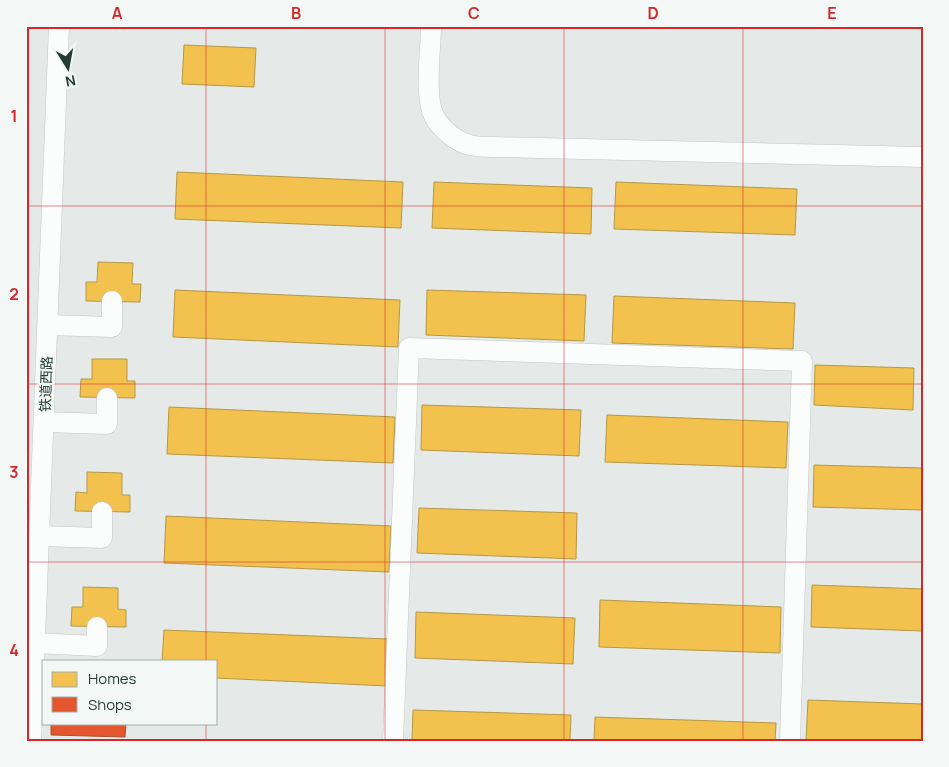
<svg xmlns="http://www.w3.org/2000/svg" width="949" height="767" viewBox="0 0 949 767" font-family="Manrope,'Noto Sans SC',sans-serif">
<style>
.homes{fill:#f2c14e;stroke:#b49946}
.shops{fill:#e4572e;stroke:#aa4f30}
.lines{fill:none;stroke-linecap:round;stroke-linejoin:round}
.minor-casing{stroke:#c2c7c5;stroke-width:21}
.minor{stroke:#fbfcfc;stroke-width:20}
.grid{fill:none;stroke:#d62828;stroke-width:1;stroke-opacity:0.55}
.labels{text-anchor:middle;stroke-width:5;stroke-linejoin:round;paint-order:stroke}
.street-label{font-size:14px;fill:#243c35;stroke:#f3f8f6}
.neatline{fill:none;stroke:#d62828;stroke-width:2}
.grid-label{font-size:16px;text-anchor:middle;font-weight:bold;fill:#d62828}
</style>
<rect width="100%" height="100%" fill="#e5eae8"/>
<g class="homes">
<path d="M 184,45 L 256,48 L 254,87 L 182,84 Z"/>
<path d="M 177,172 L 403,182 L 401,228 L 175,219 Z"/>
<path d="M 434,182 L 592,188 L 591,234 L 432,228 Z"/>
<path d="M 616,182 L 797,189 L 795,235 L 614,229 Z"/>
<path d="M 98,262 L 133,263 L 132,284 L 141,284 L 140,302 L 86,301 L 86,282 L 97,282 Z"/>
<path d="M 175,290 L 400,300 L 398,347 L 173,337 Z"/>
<path d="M 427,290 L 586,295 L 584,341 L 426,335 Z"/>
<path d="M 614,296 L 795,303 L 793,349 L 612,343 Z"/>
<path d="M 92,359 L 127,359 L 127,381 L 135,381 L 135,398 L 80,397 L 81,379 L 92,379 Z"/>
<path d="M 815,365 L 914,368 L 913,410 L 814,405 Z"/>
<path d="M 422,405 L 581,410 L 579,456 L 421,450 Z"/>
<path d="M 169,407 L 395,417 L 393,463 L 167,454 Z"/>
<path d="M 607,415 L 788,422 L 786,468 L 605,462 Z"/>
<path d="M 814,465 L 923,468 L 923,510 L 813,507 Z"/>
<path d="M 87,472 L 122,473 L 122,495 L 130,495 L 130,512 L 75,511 L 76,492 L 87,493 Z"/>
<path d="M 419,508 L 577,513 L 576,559 L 417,553 Z"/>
<path d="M 166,516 L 391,526 L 389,572 L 164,563 Z"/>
<path d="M 812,585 L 923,589 L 923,631 L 811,627 Z"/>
<path d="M 83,587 L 118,588 L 118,609 L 126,610 L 126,627 L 71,626 L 72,607 L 83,607 Z"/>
<path d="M 600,600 L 781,607 L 780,653 L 599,647 Z"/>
<path d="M 416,612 L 575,618 L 573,664 L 415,658 Z"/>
<path d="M 164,630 L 389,639 L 387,686 L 216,678 L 216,661 L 162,661 Z"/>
<path d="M 808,700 L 923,704 L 923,741 L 806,741 Z"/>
<path d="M 413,710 L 571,715 L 570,741 L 412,741 Z"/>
<path d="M 595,717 L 776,723 L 775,741 L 594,741 Z"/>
</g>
<path class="shops" d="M 51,723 L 126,723 L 125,737 L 51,735 Z"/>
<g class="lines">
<g class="minor-casing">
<g id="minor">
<path d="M 431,26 C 431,49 424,96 434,116 C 440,128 456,142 470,145 C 477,147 486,147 493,147 L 923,157"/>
<path d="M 48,325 L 112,327 L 112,301"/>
<path d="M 44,422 L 107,424 L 107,398"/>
<path d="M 40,536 L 102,538 L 102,512"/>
<path d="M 35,643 L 97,646 L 97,627"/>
<path d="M 31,741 L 59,26"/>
<path d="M 393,741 L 409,348 L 802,361 L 790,741"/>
</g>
</g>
<use href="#minor" class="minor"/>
</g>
<path class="grid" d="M 206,26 L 206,661M 385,26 L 385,741M 564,26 L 564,741M 743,26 L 743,741M 26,206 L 923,206M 26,384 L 923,384M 26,562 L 923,562M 206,723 L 206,741"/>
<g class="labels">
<g class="street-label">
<text transform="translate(46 384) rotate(-88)" y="5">铁道西路</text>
</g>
</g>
<rect width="949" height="767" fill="none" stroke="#f3f8f6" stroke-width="55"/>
<rect x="42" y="660" width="175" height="65" fill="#f3f8f6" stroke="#a0ada9"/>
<rect x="52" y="672" width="25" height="15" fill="#f2c14e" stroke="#a0ada9"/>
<text x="88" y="684" font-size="15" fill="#243c35">Homes</text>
<rect x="52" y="697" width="25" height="15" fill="#e4572e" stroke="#a0ada9"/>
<text x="88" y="710" font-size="15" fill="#243c35">Shops</text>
<g transform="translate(68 68) rotate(169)" stroke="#f3f8f6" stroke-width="4" paint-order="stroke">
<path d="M0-4L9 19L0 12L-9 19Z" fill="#243c35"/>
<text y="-8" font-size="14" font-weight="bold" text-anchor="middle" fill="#243c35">N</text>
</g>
<rect x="28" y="28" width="894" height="712" class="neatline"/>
<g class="grid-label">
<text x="117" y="19">A</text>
<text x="296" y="19">B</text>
<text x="474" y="19">C</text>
<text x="653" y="19">D</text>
<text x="832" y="19">E</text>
<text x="14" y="122">1</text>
<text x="14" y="300">2</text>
<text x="14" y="478">3</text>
<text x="14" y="656">4</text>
</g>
</svg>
